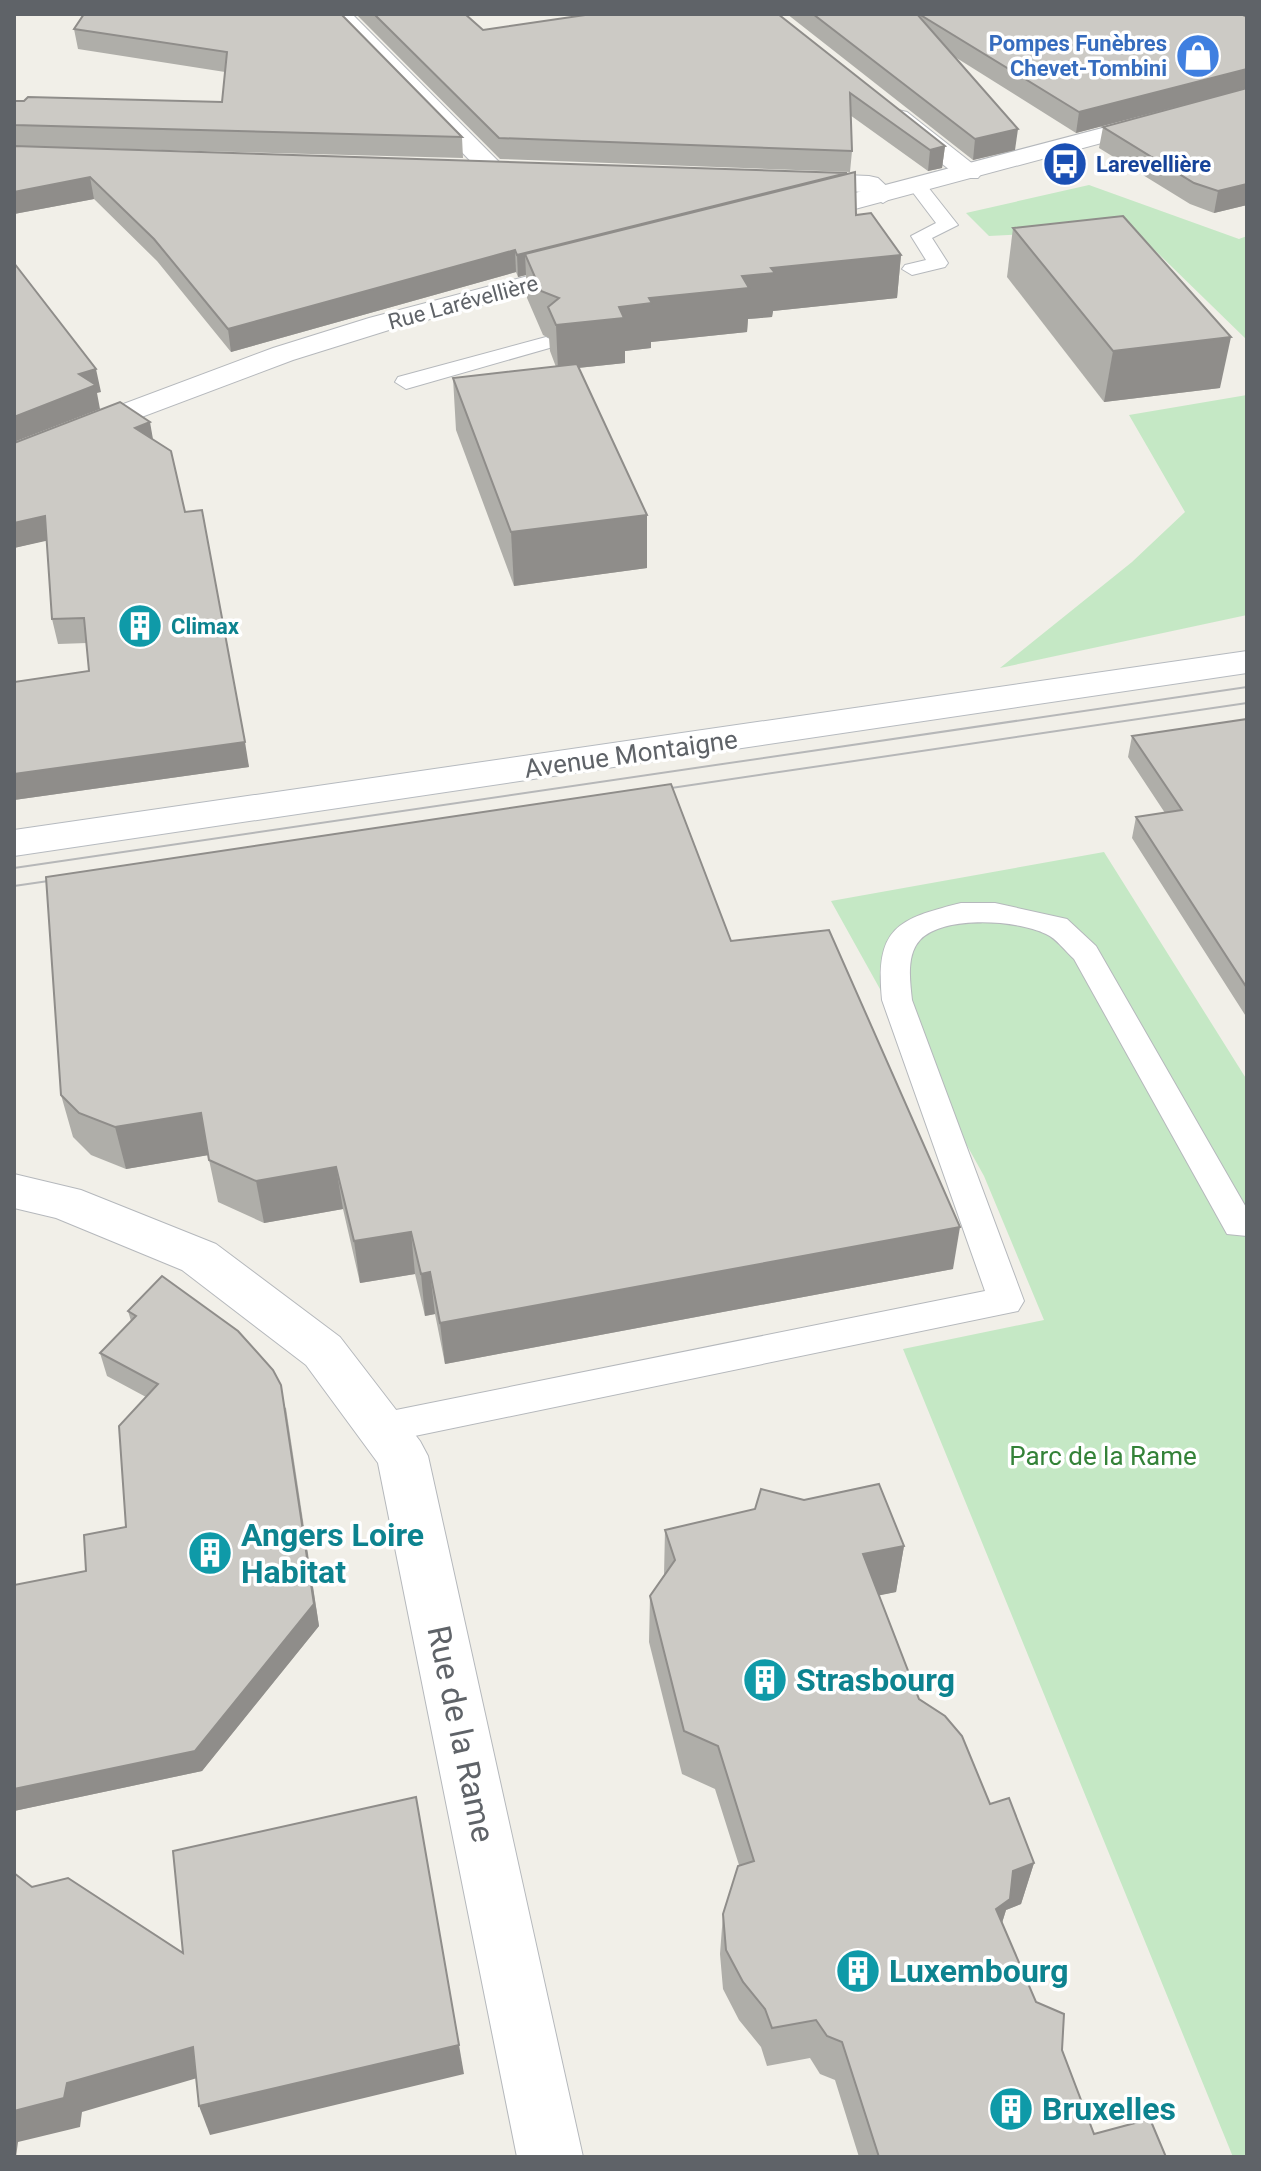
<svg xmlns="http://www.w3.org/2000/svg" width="1261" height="2171" viewBox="0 0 1261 2171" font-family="Roboto,sans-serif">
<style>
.green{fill:#c5e8c5}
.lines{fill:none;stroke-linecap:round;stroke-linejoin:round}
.service-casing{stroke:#b5b8bc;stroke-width:2}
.minor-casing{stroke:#b5b8bc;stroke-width:2}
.tertiary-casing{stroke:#b5b8bc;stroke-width:2}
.secondary-casing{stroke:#b6babf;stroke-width:2}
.service{fill:#fff;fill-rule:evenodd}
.minor{fill:#fff;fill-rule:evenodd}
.tertiary{fill:#fff;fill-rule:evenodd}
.secondary{fill:#fff;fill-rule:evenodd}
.tram{stroke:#b6b7b8;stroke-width:2}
.wall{fill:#afaea9}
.shaded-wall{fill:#8f8d8a}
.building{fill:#cccac5;stroke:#8f8d8a;stroke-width:2}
.labels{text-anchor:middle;stroke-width:7;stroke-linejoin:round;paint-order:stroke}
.far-shop-label{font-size:22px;font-weight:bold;fill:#366cbe;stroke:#fff;text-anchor:end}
.far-transit-label{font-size:22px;font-weight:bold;fill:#164399;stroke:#fff;text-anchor:start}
.far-street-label{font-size:22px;fill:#5f6368;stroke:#fff}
.far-culture-label{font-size:22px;font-weight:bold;fill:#0d838f;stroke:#fff;text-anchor:start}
.street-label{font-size:26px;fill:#5f6368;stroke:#fff}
.park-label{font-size:26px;fill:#348238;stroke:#fff}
.near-culture-label{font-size:32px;font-weight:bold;fill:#0d838f;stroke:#fff;text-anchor:start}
.near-street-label{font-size:32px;fill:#5f6368;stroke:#fff}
</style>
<rect width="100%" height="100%" fill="#f1efe8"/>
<g class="green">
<path d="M 1089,185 L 1239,239 L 1247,236 L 1247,340 L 1132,228 L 989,236 L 966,213 Z"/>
<path d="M 1247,395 L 1247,615 L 1000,668 L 1132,562 L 1185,512 L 1129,415 Z"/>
<path d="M 1104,852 L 1247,1080 L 1247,2157 L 1233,2157 L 903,1349 L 1044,1320 L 984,1176 L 831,901 Z"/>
</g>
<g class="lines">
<g class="service-casing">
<g id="service">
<path d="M 917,180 L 924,182 L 958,225 L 932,238 L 948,263 L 945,267 L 912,275 L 902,269 L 905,265 L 926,260 L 911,236 L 936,223 L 908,186 Z"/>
<path d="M 546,337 L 557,343 L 553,347 L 406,389 L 395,382 L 398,377 Z"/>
<path d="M 961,903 L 995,903 L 1067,919 L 1096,946 L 1247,1209 L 1247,1236 L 1227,1234 L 1074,959 C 1066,952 1056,938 1046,934 C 1017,920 944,915 920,940 C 906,955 910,981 912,1000 L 1024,1301 L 1018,1311 L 381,1443 L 368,1439 L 363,1428 L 368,1417 L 381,1413 L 985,1291 L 882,1000 C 875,928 897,919 961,903 Z"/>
</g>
</g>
<g class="minor-casing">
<g id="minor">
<path d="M 328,14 L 352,14 L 501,164 L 505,169 L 501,174 L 483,174 Z"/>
<path d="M 898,110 L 907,112 L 978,168 L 982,173 L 978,178 L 960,178 L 889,122 L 886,117 Z"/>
<path d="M 794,173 L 869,176 L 878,178 L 896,195 L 883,203 L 862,192 L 785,186 L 781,181 L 785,176 Z"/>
<path d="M 14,1174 L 81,1190 L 216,1244 L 340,1337 L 420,1441 L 428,1456 L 583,2157 L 517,2157 L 378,1463 L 306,1365 L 182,1270 L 56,1218 L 14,1208 Z"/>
</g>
</g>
<g class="tertiary-casing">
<g id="tertiary">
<path d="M 1247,90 L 1247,104 L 799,224 L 790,222 L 786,216 L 790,210 Z"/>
<path d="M 585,261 L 595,263 L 599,269 L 595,275 L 389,330 L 293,360 L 14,465 L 14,445 L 273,348 L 369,318 Z"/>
</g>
</g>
<g class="secondary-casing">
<path id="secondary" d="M 1247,651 L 1247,673 L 14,856 L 14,830 Z"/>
</g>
<use href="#service" class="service"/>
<use href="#minor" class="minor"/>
<use href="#tertiary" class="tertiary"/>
<use href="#secondary" class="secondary"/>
<g class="tram">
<path d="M 651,791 L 1247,703"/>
<path d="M 14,868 L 1247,687"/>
<path d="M 14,886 L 69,878"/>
</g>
</g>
<g class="wall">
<path d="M 341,14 L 462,137 L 463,158 L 14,146 L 856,215 L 901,255 L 897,298 L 773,311 L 772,317 L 748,319 L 747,332 L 651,342 L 651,348 L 625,351 L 625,363 L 578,368 L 647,515 L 647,568 L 514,586 L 456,430 L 453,378 L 556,367 L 550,351 L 549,338 L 543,335 L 527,298 L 526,275 L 518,277 L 516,272 L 231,352 L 157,261 L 94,199 L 14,214 L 14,101 L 222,102 L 225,72 L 78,49 L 74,29 Z"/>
<path d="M 356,14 L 465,14 L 483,30 L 778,14 L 945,146 L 942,168 L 928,171 L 850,115 L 852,151 L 850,172 L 500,159 Z"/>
<path d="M 787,14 L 1247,14 L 1247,205 L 1214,213 L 1190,204 L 1099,148 L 1103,127 L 1155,112 L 1076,133 L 955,57 L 1015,150 L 973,160 Z"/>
<path d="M 1013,228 L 1220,388 L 1104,402 L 1007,277 Z"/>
<path d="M 153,440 L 185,512 L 249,767 L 14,800 L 14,682 L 89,671 L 87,643 L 58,644 L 52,619 L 47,540 L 14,548 L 14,443 Z"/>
<path d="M 1247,719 L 1247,1018 L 1132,838 L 1136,817 L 1165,813 L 1128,757 L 1132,736 Z"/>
<path d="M 731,941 L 953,1269 L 445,1364 L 435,1314 L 425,1316 L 415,1274 L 360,1283 L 343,1209 L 264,1223 L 218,1202 L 208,1155 L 126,1169 L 91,1155 L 73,1137 L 61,1095 Z"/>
<path d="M 128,1311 L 286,1408 L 319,1626 L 202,1771 L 14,1811 L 14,1585 L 86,1571 L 126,1527 L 146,1397 L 107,1376 L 100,1353 L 131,1321 Z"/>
<path d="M 665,1530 L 904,1546 L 896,1592 L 879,1595 L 919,1699 L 990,1804 L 1034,1863 L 1021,1904 L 1006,1910 L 1002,1923 L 1036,2002 L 1062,2050 L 1094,2134 L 1166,2157 L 859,2157 L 835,2080 L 820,2074 L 810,2058 L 767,2066 L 761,2047 L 739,2020 L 723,1989 L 720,1954 L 723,1914 L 739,1865 L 715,1789 L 682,1774 L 649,1642 L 650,1596 L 664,1575 Z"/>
</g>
<g class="shaded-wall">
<path d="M 1247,69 L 1247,88 L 1076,133 L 1079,112 Z"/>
<path d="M 1018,129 L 1015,150 L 973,160 L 975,139 Z"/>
<path d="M 945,146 L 942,168 L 928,171 L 930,150 Z"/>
<path d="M 847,173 L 525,254 L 526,275 L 518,277 L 517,255 Z"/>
<path d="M 90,177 L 94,199 L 14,214 L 14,192 Z"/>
<path d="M 1247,184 L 1247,205 L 1214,213 L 1218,191 Z"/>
<path d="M 515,250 L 516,272 L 231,352 L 228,329 Z"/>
<path d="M 901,255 L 897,298 L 773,311 L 772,317 L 748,319 L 747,332 L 651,342 L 651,348 L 625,351 L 625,363 L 558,370 L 556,325 L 649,298 L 771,268 Z"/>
<path d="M 1231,337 L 1220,388 L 1104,402 L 1113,351 Z"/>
<path d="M 96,369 L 101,392 L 97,393 L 100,409 L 14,442 L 14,417 L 79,374 Z"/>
<path d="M 150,422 L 154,445 L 135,428 Z"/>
<path d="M 647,515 L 647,568 L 514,586 L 511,532 Z"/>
<path d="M 45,516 L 50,540 L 14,548 L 14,523 Z"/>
<path d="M 245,742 L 249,767 L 14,800 L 14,774 Z"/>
<path d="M 201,1113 L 209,1155 L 126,1169 L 115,1127 Z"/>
<path d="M 336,1167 L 343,1209 L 264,1223 L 256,1181 Z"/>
<path d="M 960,1227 L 953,1269 L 445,1364 L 440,1323 Z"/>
<path d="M 411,1232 L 415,1274 L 360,1283 L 354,1241 Z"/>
<path d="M 430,1272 L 435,1314 L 425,1316 L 421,1274 Z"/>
<path d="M 281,1385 L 319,1626 L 202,1771 L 14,1811 L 14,1789 Z"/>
<path d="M 904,1546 L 896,1592 L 857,1600 L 863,1554 Z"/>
<path d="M 1034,1863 L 1021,1904 L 1006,1910 L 997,1939 L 996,1909 L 1013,1871 Z"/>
<path d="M 459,2045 L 464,2074 L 210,2135 L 199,2106 Z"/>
<path d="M 193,2047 L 204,2076 L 82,2112 L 80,2127 L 18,2142 L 16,2157 L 14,2154 L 14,2111 L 67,2083 Z"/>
</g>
<g class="building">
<path d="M 84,14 L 341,14 L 462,137 L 14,125 L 14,101 L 24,101 L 28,97 L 222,102 L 227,52 L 74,29 Z"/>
<path d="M 374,14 L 465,14 L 483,30 L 592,14 L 778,14 L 945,146 L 930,150 L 850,93 L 852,151 L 499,138 Z"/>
<path d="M 813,14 L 917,14 L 1018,129 L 975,139 Z"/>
<path d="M 919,14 L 1241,14 L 1247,17 L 1247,69 L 1079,112 Z"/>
<path d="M 1247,88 L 1247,184 L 1218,191 L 1194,183 L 1103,127 Z"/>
<path d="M 14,146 L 847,173 L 517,255 L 515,250 L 228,329 L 154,239 L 90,177 L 14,192 Z"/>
<path d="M 855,172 L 856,215 L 871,213 L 901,255 L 771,268 L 775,273 L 742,276 L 749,288 L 649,298 L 652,303 L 619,307 L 624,318 L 556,325 L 548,307 L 559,298 L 541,291 L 525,254 Z"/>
<path d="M 1123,216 L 1231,337 L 1113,351 L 1013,228 Z"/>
<path d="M 14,263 L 96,369 L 79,374 L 96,385 L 14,417 Z"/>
<path d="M 577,364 L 647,515 L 511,532 L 453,378 Z"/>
<path d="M 120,402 L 150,422 L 135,428 L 171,451 L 185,512 L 202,510 L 245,742 L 14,774 L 14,682 L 89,671 L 84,618 L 52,619 L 45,516 L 14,523 L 14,443 Z"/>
<path d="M 1247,719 L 1247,988 L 1136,817 L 1182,810 L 1132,736 Z"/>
<path d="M 671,784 L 731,941 L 829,930 L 960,1227 L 440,1323 L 430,1272 L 421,1274 L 411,1232 L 354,1241 L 336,1167 L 256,1181 L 209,1160 L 201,1113 L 115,1127 L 79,1113 L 61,1095 L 46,877 Z"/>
<path d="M 162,1276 L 238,1331 L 273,1370 L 281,1385 L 314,1604 L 195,1751 L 14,1789 L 14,1585 L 86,1571 L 84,1535 L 126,1527 L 119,1426 L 158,1384 L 100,1353 L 136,1316 L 128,1311 Z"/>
<path d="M 879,1484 L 904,1546 L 863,1554 L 919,1699 L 945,1716 L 962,1736 L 990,1804 L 1009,1798 L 1034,1863 L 1013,1871 L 1010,1899 L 996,1909 L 1036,2002 L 1064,2014 L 1062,2050 L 1094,2134 L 1150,2119 L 1166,2157 L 879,2157 L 842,2042 L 827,2036 L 816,2020 L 772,2028 L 765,2009 L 743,1982 L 726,1950 L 723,1914 L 738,1866 L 754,1861 L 718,1746 L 684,1731 L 650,1596 L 675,1560 L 665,1530 L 755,1509 L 761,1489 L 804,1500 Z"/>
<path d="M 416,1797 L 459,2045 L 199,2106 L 193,2047 L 67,2083 L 64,2098 L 14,2111 L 14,1873 L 32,1887 L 68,1878 L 183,1953 L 173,1851 Z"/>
</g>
<defs>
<g id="shop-disc" transform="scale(2.3)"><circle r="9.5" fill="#3f7fe0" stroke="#fff"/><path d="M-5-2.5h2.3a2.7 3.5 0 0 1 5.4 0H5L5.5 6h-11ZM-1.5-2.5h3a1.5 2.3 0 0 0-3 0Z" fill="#fff"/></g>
<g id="bus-disc" transform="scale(2.3)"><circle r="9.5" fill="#1a4fb4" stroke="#fff"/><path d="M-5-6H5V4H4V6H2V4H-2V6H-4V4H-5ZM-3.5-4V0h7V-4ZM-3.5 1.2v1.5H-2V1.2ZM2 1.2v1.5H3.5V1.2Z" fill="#fff"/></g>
<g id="building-disc" transform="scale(2.3)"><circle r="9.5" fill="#0f9aa8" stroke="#fff"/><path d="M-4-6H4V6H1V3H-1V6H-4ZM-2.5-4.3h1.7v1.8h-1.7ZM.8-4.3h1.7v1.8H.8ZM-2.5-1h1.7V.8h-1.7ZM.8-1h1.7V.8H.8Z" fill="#fff"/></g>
</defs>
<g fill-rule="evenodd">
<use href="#shop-disc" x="1198" y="56"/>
<use href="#bus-disc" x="1065" y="164"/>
<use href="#building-disc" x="140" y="626"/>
<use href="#building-disc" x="210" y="1553"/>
<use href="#building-disc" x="765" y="1680"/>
<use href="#building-disc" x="858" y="1971"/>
<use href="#building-disc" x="1011" y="2109"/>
</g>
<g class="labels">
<g class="far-shop-label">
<text x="1167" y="51">Pompes Funèbres<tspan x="1167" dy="25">Chevet-Tombini</tspan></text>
</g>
<g class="far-transit-label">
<text x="1096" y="172">Larevellière</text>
</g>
<g class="far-street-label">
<text transform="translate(463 302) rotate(-15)" y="8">Rue Larévellière</text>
</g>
<g class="far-culture-label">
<text x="171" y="634">Climax</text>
</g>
<g class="street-label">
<text transform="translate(631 754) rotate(-8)" y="9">Avenue Montaigne</text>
</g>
<g class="park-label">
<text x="1103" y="1465">Parc de la Rame</text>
</g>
<g class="near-culture-label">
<text x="241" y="1546">Angers Loire<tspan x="241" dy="37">Habitat</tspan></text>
<text x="796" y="1691">Strasbourg</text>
<text x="889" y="1982">Luxembourg</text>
<text x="1042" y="2120">Bruxelles</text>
</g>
<g class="near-street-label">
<text transform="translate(461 1734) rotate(78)" y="11">Rue de la Rame</text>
</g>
</g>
<rect width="1261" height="2171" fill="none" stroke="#5f6368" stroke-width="32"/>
</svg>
